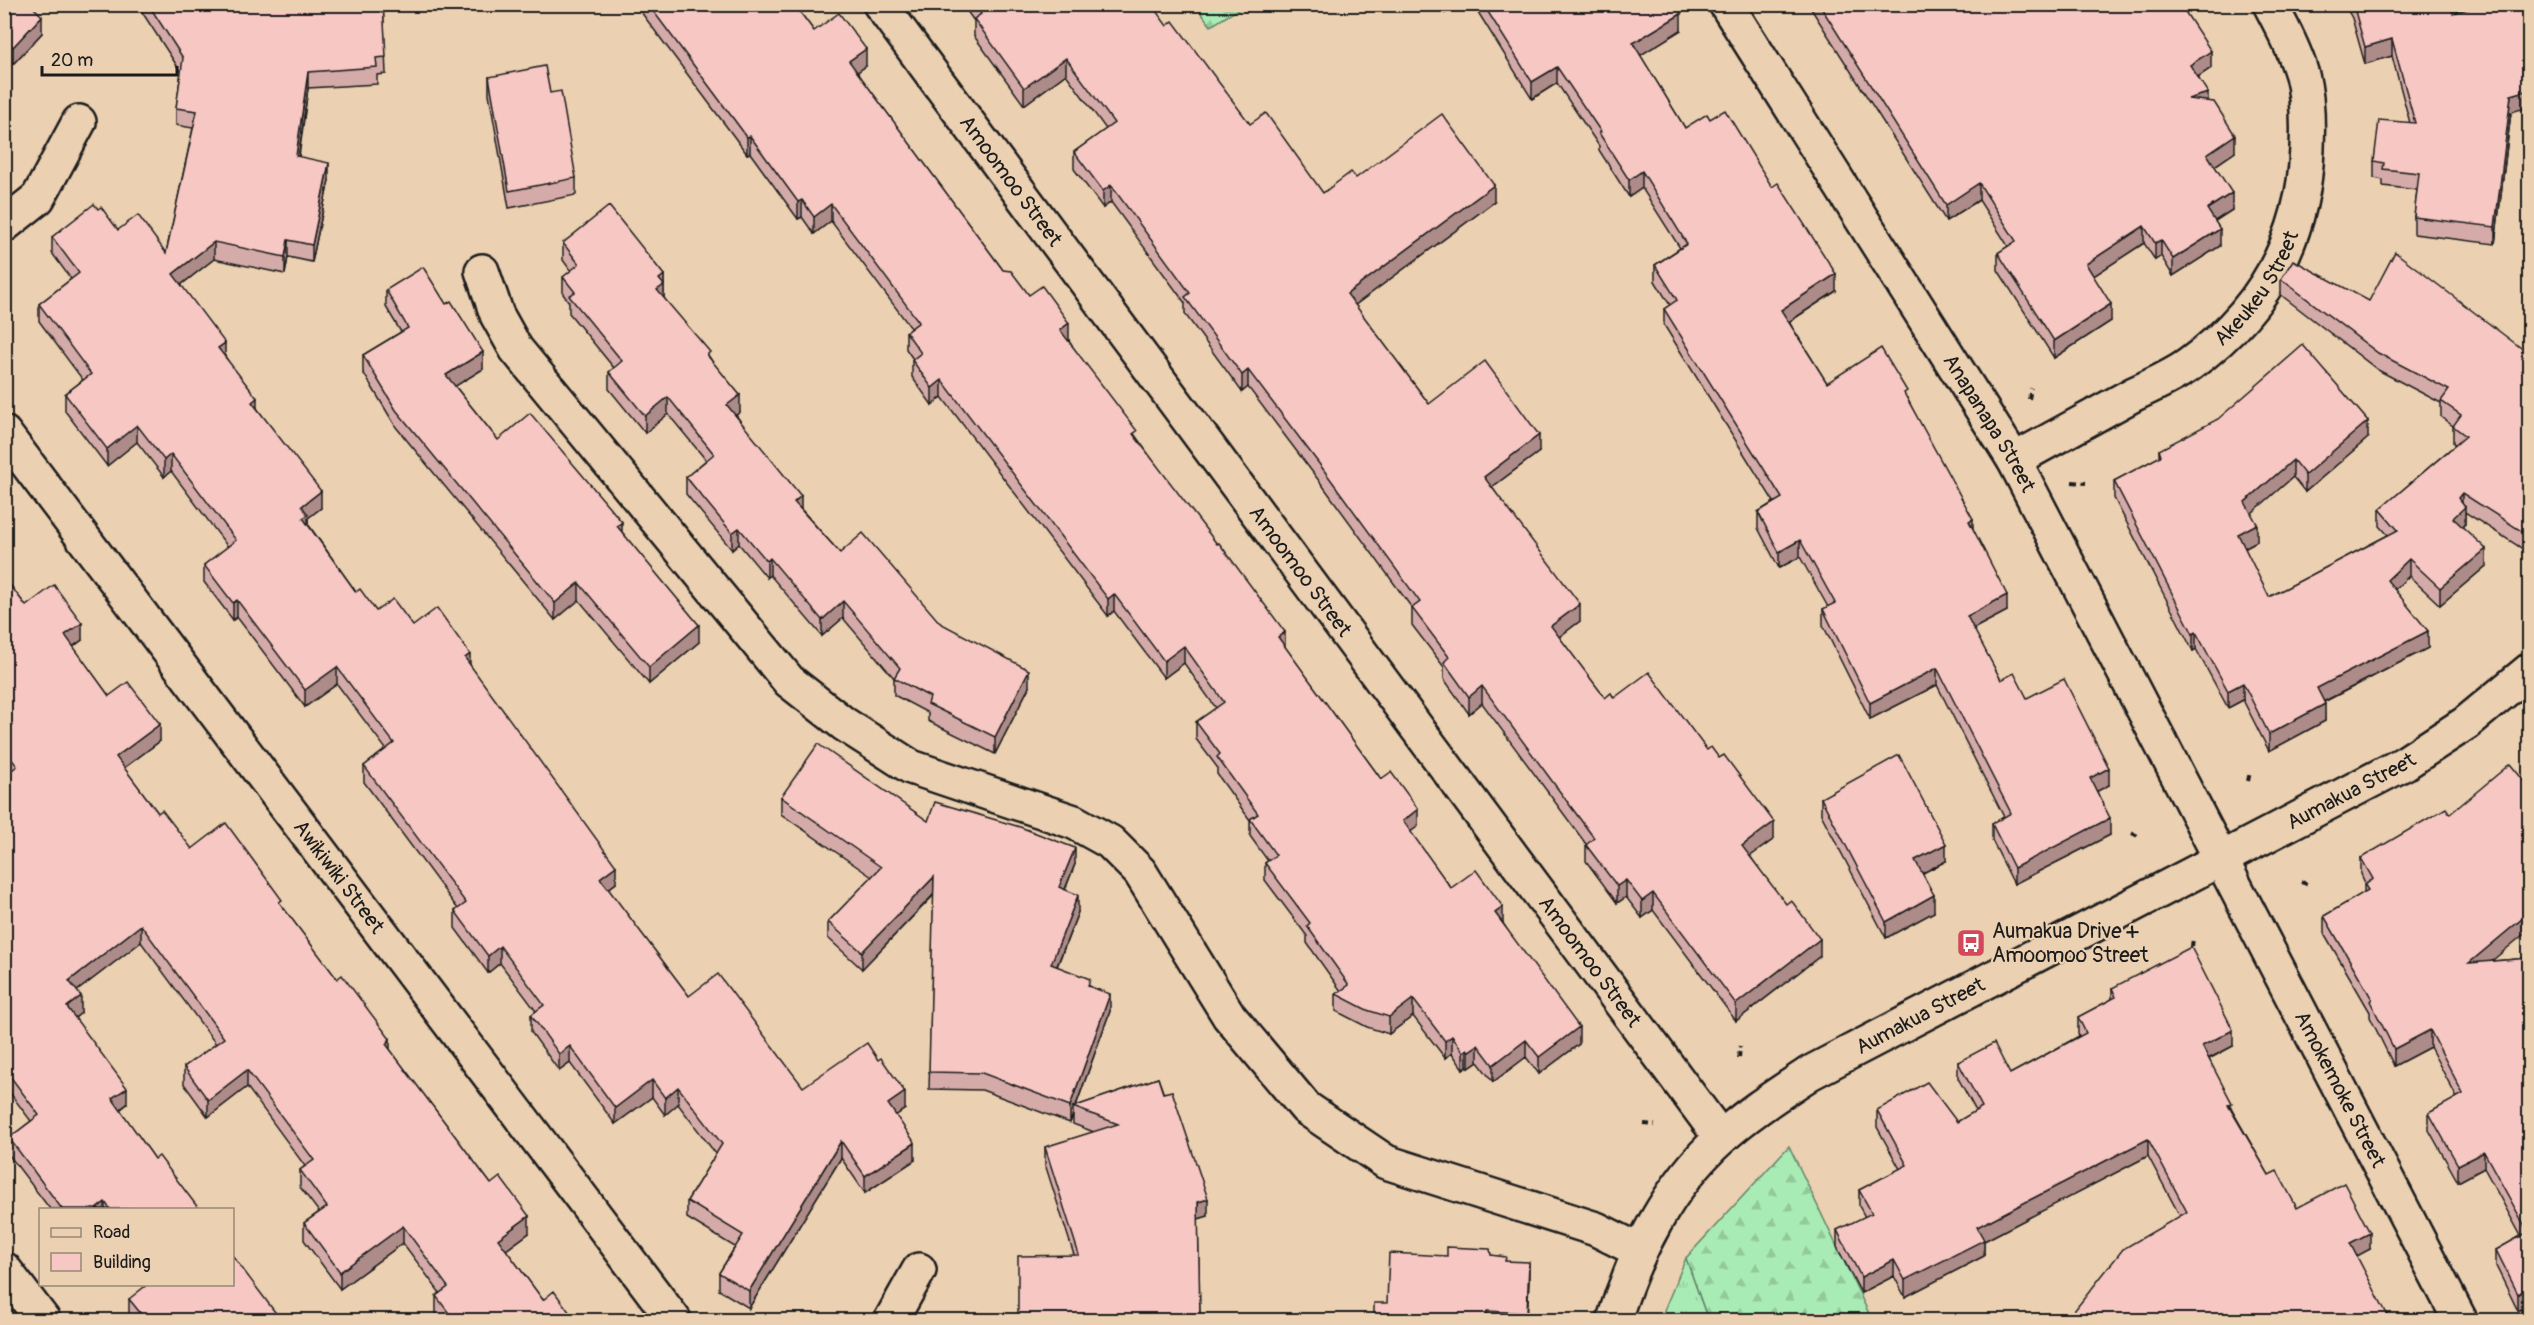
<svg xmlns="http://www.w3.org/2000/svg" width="2534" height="1325" viewBox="0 0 2534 1325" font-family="Pangolin,sans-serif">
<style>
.grass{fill:url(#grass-tufts);stroke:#628468;stroke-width:1.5}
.forest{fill:url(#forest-firs);stroke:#628468;stroke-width:1.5}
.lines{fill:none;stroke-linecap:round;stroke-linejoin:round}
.minor-casing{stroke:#1c1c1c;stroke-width:38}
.path{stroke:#1c1c1c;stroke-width:4;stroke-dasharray:6 4.5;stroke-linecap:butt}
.minor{stroke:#ebd0b2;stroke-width:33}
.wall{fill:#d4aba8;stroke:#1c1c1c;stroke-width:1.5}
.shaded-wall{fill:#ad8b88;stroke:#1c1c1c;stroke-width:1.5}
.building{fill:#f7c7c3;stroke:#1c1c1c;stroke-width:1.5}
.labels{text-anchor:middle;stroke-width:4.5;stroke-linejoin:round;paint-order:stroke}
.street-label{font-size:21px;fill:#1c1c1c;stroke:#ebd0b2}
.poi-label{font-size:21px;fill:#1c1c1c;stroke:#ebd0b2;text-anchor:start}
</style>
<defs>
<pattern id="grass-tufts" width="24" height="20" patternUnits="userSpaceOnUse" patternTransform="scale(1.5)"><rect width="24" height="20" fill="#a9ebb5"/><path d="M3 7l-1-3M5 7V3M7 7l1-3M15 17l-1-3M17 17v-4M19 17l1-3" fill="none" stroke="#91c99b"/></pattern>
<pattern id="forest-firs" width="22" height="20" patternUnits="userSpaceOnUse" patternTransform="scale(1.5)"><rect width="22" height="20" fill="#a9ebb5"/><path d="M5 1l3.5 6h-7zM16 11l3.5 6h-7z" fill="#91c99b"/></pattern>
</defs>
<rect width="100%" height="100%" fill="#ebd0b2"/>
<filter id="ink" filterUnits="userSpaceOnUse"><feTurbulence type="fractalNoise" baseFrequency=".0167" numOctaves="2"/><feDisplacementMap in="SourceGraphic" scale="12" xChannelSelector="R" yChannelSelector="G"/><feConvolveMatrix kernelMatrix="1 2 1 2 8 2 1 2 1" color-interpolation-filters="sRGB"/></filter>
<g filter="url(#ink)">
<path class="grass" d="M 1686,1258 L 1708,1320 L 1660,1320 Z"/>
<g class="forest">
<path d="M 1195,5 L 1245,5 L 1211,26 Z"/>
<path d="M 1789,1146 L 1872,1320 L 1708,1320 L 1686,1258 Z"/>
</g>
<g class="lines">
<g class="minor-casing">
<g id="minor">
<path id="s1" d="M 880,4 L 1721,1138"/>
<path id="s2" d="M 1726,4 L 2014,460 L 2460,1320"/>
<path d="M 4,225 L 38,198 L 79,122"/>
<path d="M 482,271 L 497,315 L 516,349 L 789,681 L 844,724 L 911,767 L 1074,822 L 1110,842 L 1140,872 L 1229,1016 L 1306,1108 L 1386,1162 L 1596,1229 L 1640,1251"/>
<path id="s3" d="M 4,433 L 674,1320"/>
<path id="s4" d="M 2014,460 C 2054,438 2094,416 2134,394 C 2153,385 2174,376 2190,364 C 2264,310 2304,239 2307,148 C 2308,125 2308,98 2302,75 C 2295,51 2282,27 2270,4"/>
<path d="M 4,1269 L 43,1320"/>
<path d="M 891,1320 L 919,1270"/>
<path id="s5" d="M 1614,1320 C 1634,1254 1669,1185 1721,1138 C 1748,1113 1780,1093 1810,1073 L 2405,763 L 2466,723 L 2530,670"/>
</g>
</g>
<g class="path">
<path d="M 2029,399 L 2031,388"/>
<path d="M 2072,482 L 2086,483"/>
<path d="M 2248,781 L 2250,772"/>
<path d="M 2132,833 L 2140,837"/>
<path d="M 2301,882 L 2310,885"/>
<path d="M 2192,947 L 2193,938"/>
<path d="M 1739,1058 L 1740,1046"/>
<path d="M 1644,1124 L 1655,1125"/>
</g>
<use href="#minor" class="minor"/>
</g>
<g class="wall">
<path d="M 4,4 L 42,33 L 13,64 L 4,56 Z"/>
<path d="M 142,4 L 383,4 L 386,74 L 377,75 L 377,84 L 308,88 L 299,157 L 329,180 L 312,262 L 288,257 L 285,274 L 214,259 L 181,285 L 257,408 L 321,508 L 308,518 L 308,524 L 356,592 L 376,611 L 413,626 L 470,665 L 616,883 L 608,889 L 689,996 L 803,1087 L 905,1109 L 896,1115 L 915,1160 L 865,1193 L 841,1158 L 749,1308 L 719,1290 L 719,1273 L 735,1247 L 687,1218 L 687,1201 L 716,1154 L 678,1104 L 665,1115 L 652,1097 L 615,1124 L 570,1063 L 559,1071 L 531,1032 L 531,1015 L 536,1011 L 500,963 L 488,973 L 455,928 L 455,911 L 458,909 L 364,782 L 364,766 L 386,749 L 337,684 L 305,707 L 237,617 L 233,620 L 204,582 L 204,565 L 228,547 L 171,471 L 164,477 L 137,442 L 107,466 L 65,411 L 65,394 L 83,380 L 39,321 L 39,304 L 71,279 L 52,253 L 52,237 L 98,209 L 118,230 L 166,253 L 193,128 L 176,125 L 176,108 L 181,72 L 142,12 Z"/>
<path d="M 635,4 L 794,4 L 814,31 L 866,66 L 857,72 L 1003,270 L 1029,295 L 1069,340 L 1068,340 L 1137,438 L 1285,647 L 1381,779 L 1418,826 L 1410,832 L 1451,888 L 1503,923 L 1579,1044 L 1539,1074 L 1526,1057 L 1493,1082 L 1478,1062 L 1469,1068 L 1467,1066 L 1463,1069 L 1452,1053 L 1445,1058 L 1413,1016 L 1389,1034 L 1367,1027 L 1336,1011 L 1336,994 L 1341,991 L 1307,943 L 1307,936 L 1265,880 L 1265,863 L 1268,861 L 1250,836 L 1250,820 L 1217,774 L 1217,767 L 1196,739 L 1196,722 L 1216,708 L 1184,663 L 1164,678 L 1114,611 L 1108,616 L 942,397 L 932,405 L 912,377 L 912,360 L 913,359 L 906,349 L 906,332 L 911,328 L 831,221 L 814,234 L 802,217 L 798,219 L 750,153 L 747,154 Z"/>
<path d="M 962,4 L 1026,4 L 1031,11 L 1167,26 L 1250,124 L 1323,193 L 1356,178 L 1494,202 L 1355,305 L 1429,404 L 1539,452 L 1492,487 L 1580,621 L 1559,637 L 1605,698 L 1614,698 L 1774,839 L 1750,856 L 1820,956 L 1736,1021 L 1653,910 L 1642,918 L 1626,897 L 1617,903 L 1586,861 L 1586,844 L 1482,703 L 1469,714 L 1444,679 L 1444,667 L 1412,625 L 1412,608 L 1323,486 L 1248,387 L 1242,392 L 1185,314 L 1185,303 L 1111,202 L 1103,208 L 1074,169 L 1074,152 L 1106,129 L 1066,74 L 1024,105 L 974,36 L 974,21 Z"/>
<path d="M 1440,4 L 1458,4 L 1445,13 Z"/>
<path d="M 1473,4 L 1675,4 L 1681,30 L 1640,55 L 1685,128 L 1836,291 L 1789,322 L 1827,383 L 1907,398 L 1973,529 L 2007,611 L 1973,629 L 2001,680 L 2027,698 L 2109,785 L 2097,791 L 2110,835 L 2014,884 L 1992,840 L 1992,824 L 2004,817 L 1937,685 L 1870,719 L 1823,625 L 1823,609 L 1828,607 L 1800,557 L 1779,568 L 1758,528 L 1758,512 L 1774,502 L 1664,325 L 1664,309 L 1670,305 L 1655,281 L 1655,265 L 1680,248 L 1642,188 L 1629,197 L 1599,150 L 1599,146 L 1557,83 L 1532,99 Z"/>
<path d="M 1808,4 L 2180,4 L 2211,68 L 2198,77 L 2208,101 L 2235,152 L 2215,166 L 2232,210 L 2215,221 L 2220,246 L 2173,276 L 2161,256 L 2155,260 L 2144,243 L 2093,276 L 2111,321 L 2054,358 L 1998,270 L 1998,253 L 2008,246 L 1979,200 L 1946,221 Z"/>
<path d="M 2344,4 L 2450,4 L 2453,13 L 2511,112 L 2495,244 L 2414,234 L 2414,217 L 2417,190 L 2383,186 L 2383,180 L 2374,178 L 2374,161 L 2410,123 L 2392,56 L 2365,64 L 2352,18 Z"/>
<path d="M 489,77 L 550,93 L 576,178 L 576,195 L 509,208 L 489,94 Z"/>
<path d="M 563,243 L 664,275 L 664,298 L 710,358 L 740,412 L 736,415 L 801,509 L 840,553 L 1029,687 L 995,754 L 928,721 L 928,713 L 894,695 L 894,678 L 843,618 L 822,636 L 770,575 L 767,578 L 739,544 L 732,550 L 686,494 L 686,477 L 706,460 L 668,414 L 645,433 L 609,389 L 609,372 L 614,368 L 569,313 L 569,302 L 563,294 L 563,277 L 571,271 L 563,260 Z"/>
<path d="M 2281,279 L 2369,301 L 2529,354 L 2529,553 L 2465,512 L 2465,524 L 2462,527 L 2486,566 L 2440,605 L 2409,576 L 2394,590 L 2428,648 L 2324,702 L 2325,721 L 2269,751 L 2243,700 L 2228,708 L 2196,649 L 2193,651 L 2114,498 L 2114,481 L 2159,457 L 2159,450 L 2368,438 L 2305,492 L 2293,477 L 2251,513 L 2257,541 L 2244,548 L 2269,597 L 2388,535 L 2380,526 L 2380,509 L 2455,445 L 2453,443 L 2453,426 L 2441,417 L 2441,403 L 2378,370 L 2281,295 Z"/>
<path d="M 386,290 L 483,369 L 455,386 L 498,440 L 622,532 L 699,642 L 649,684 L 579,600 L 555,620 L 396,427 L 363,372 L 363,355 L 401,332 L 386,307 Z"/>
<path d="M 4,577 L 26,606 L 82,640 L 73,647 L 109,696 L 160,741 L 124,768 L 158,813 L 192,849 L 282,906 L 491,1184 L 529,1233 L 506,1250 L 543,1300 L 575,1320 L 441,1320 L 436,1313 L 436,1296 L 440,1293 L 403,1243 L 340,1289 L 304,1240 L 304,1223 L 319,1212 L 300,1187 L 300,1170 L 305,1166 L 247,1087 L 208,1117 L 184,1084 L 184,1067 L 216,1044 L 141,942 L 77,991 L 81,1013 L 75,1018 L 127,1104 L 120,1110 L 155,1159 L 199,1209 L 50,1209 L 9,1155 L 9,1138 L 31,1121 L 4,1085 L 4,776 L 9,773 L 4,766 Z"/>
<path d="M 781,797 L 928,821 L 1075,864 L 1065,890 L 1078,912 L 1057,967 L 1090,986 L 1110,1011 L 1076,1106 L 1158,1078 L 1208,1216 L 1198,1219 L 1200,1320 L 1074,1255 L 1045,1164 L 1045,1147 L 1094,1132 L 1073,1124 L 1073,1114 L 1070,1123 L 982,1090 L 929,1089 L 934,895 L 862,969 L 828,938 L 828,922 L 872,877 L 781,814 Z"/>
<path d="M 1821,798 L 1946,861 L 1923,873 L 1934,912 L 1886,938 L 1821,814 Z"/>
<path d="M 2361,858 L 2492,961 L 2529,958 L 2529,1305 L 2518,1311 L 2496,1266 L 2496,1250 L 2521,1236 L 2484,1168 L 2458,1182 L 2429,1130 L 2429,1113 L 2457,1098 L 2430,1047 L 2394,1066 L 2370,1017 L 2370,1012 L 2324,933 L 2324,916 L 2364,893 L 2364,884 L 2365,883 L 2361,874 Z"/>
<path d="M 2112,988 L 2233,1046 L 2209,1059 L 2232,1110 L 2269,1175 L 2297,1208 L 2370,1249 L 2356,1256 L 2180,1216 L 2148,1156 L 1984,1241 L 1984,1256 L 1905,1297 L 1894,1276 L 1861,1293 L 1837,1247 L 1837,1230 L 1865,1217 L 1859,1206 L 1859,1190 L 1900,1169 L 1877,1127 L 1877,1110 L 1957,1122 L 1976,1111 L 1958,1078 L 1958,1062 L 2010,1074 L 2079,1036 L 2078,1033 L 2078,1017 L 2112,999 Z"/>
<path d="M 1491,1255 L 1506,1261 L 1529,1279 L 1527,1320 L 1374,1320 L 1387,1303 L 1447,1256 Z"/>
<path d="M 129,1299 L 281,1320 L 133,1320 L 129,1316 Z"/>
</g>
<g class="shaded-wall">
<path d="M 1445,4 L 1458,4 L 1445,13 Z"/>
<path d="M 1681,14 L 1681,30 L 1633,60 L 1633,43 Z"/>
<path d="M 42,16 L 42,33 L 13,64 L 13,47 Z"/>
<path d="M 2392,39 L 2392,56 L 2365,64 L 2365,47 Z"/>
<path d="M 866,49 L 866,66 L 849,78 L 849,61 Z"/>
<path d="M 2211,51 L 2211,68 L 2190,82 L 2190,65 Z"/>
<path d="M 1066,58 L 1066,74 L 1024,105 L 1024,88 Z"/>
<path d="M 1557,67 L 1557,83 L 1532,99 L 1532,82 Z"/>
<path d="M 308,72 L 308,88 L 296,173 L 296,156 Z"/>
<path d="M 2529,90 L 2529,107 L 2511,112 L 2495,244 L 2495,227 L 2511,95 Z"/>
<path d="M 2208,93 L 2208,110 L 2188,99 Z"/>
<path d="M 2235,135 L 2235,152 L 2207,171 L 2207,154 Z"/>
<path d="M 750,136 L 750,153 L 747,154 L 747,137 Z"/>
<path d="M 329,163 L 329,180 L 312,262 L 312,245 Z"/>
<path d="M 1642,171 L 1642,188 L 1629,197 L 1629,180 Z"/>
<path d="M 1979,183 L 1979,200 L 1946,221 L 1946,205 Z"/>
<path d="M 1111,185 L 1111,202 L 1103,208 L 1103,191 Z"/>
<path d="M 1494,185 L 1494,202 L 1347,311 L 1347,294 Z"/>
<path d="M 2232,193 L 2232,210 L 2207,226 L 2207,209 Z"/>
<path d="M 802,200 L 802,217 L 798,219 L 798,202 Z"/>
<path d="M 831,204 L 831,221 L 814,234 L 814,217 Z"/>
<path d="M 2144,226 L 2144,243 L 2086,281 L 2086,264 Z"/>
<path d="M 2220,229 L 2220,246 L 2173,276 L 2173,259 Z"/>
<path d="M 288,240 L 288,257 L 285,274 L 285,257 Z"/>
<path d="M 2161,240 L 2161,256 L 2155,260 L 2155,243 Z"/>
<path d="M 214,242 L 214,259 L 173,291 L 173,274 Z"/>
<path d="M 1836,274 L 1836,291 L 1781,327 L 1781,310 Z"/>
<path d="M 664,275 L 664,302 L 657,290 L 659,279 Z"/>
<path d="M 2111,304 L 2111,321 L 2054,358 L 2054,341 Z"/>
<path d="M 1069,323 L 1069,340 L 1060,346 L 1060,330 Z"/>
<path d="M 225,343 L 225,360 L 218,348 Z"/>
<path d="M 483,352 L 483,369 L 446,392 L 446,375 Z"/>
<path d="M 1248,370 L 1248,387 L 1242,392 L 1242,375 Z"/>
<path d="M 942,380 L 942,397 L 932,405 L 932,388 Z"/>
<path d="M 740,395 L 740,412 L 727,422 L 727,405 Z"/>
<path d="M 668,397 L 668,414 L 645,433 L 645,416 Z"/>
<path d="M 257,398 L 257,415 L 252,402 Z"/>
<path d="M 2368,421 L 2368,438 L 2305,492 L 2305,475 Z"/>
<path d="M 137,425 L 137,442 L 107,466 L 107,449 Z"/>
<path d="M 1539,435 L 1539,452 L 1484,493 L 1484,477 Z"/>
<path d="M 171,454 L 171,471 L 164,477 L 164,460 Z"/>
<path d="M 2293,460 L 2293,477 L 2245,519 L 2245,502 Z"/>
<path d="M 321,491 L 321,508 L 308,518 L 308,532 L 303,535 L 302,506 Z"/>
<path d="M 2462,493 L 2462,509 L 2465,507 L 2465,524 L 2453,535 L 2453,518 L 2458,498 Z"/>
<path d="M 801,496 L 801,513 L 794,502 Z"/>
<path d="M 1973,519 L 1973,535 L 1969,521 Z"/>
<path d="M 622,522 L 622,539 L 617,526 Z"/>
<path d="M 2257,524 L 2257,541 L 2238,551 L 2238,534 Z"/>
<path d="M 739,528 L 739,544 L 732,550 L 732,533 Z"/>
<path d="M 1800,540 L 1800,557 L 1779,568 L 1779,552 Z"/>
<path d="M 2486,549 L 2486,566 L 2440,605 L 2440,588 Z"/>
<path d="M 770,558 L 770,575 L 767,578 L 767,561 Z"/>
<path d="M 2409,559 L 2409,576 L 2387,597 L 2387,580 Z"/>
<path d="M 579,583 L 579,600 L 555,620 L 555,603 Z"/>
<path d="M 1114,594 L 1114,611 L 1108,616 L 1108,599 Z"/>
<path d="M 2007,595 L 2007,611 L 1967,632 L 1967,616 Z"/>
<path d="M 237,600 L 237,617 L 233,620 L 233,603 Z"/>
<path d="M 843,601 L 843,618 L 822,636 L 822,620 Z"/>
<path d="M 1580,604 L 1580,621 L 1551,643 L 1551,626 Z"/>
<path d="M 82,623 L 82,640 L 65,652 L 65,635 Z"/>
<path d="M 699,625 L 699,642 L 649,684 L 649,667 Z"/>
<path d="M 2428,631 L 2428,648 L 2317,705 L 2317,688 Z"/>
<path d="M 1285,632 L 1285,648 L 1278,637 Z"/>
<path d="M 2196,632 L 2196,649 L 2193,651 L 2193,634 Z"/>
<path d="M 1184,646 L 1184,663 L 1164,678 L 1164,661 Z"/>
<path d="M 470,654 L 470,670 L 465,658 Z"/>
<path d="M 337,667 L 337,684 L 305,707 L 305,690 Z"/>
<path d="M 1937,668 L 1937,685 L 1870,719 L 1870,703 Z"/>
<path d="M 1029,670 L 1029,687 L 995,754 L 995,737 Z"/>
<path d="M 2243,683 L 2243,700 L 2228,708 L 2228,691 Z"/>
<path d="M 1482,686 L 1482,703 L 1469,714 L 1469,697 Z"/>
<path d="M 2325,704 L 2325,721 L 2269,751 L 2269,734 Z"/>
<path d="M 160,724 L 160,741 L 116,774 L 116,757 Z"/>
<path d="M 2109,768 L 2109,785 L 2090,795 L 2090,778 Z"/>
<path d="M 1418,809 L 1418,826 L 1403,838 L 1403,821 Z"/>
<path d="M 2110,818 L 2110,835 L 2014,884 L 2014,868 Z"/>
<path d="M 1774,822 L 1774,839 L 1742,862 L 1742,846 Z"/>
<path d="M 1946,844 L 1946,861 L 1915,877 L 1915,860 Z"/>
<path d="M 1075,848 L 1075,864 L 1059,904 L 1059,887 Z"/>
<path d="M 616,866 L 616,883 L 600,895 L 600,878 Z"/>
<path d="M 934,877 L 934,894 L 862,969 L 862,952 Z"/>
<path d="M 1626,880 L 1626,897 L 1617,903 L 1617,886 Z"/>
<path d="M 1653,893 L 1653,910 L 1642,918 L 1642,901 Z"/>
<path d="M 1078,895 L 1078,912 L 1051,981 L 1051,964 Z"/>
<path d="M 1934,895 L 1934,912 L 1886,938 L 1886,922 Z"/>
<path d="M 1503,907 L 1503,924 L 1495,913 Z"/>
<path d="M 2529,913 L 2529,930 L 2469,980 L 2469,963 Z"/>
<path d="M 141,925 L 141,942 L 69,997 L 69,981 Z"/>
<path d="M 1820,939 L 1820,956 L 1736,1021 L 1736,1004 Z"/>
<path d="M 500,946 L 500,963 L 488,973 L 488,956 Z"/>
<path d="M 1110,994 L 1110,1011 L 1075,1108 L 1073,1107 L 1073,1114 L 1070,1123 L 1070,1106 Z"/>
<path d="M 81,996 L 81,1013 L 67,1024 L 67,1007 Z"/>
<path d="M 1413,999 L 1413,1016 L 1389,1034 L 1389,1017 Z"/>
<path d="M 1579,1027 L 1579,1044 L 1539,1074 L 1539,1057 Z"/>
<path d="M 2233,1030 L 2233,1046 L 2202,1062 L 2202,1046 Z"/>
<path d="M 2430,1030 L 2430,1047 L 2394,1066 L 2394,1049 Z"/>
<path d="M 1452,1036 L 1452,1053 L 1445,1058 L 1445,1041 Z"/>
<path d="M 390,1039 L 390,1056 L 386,1044 Z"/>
<path d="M 1526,1040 L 1526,1057 L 1493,1082 L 1493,1065 Z"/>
<path d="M 1478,1045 L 1478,1062 L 1469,1068 L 1469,1051 Z"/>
<path d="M 570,1046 L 570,1063 L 559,1071 L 559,1054 Z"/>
<path d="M 1467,1049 L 1467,1066 L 1463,1069 L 1463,1052 Z"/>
<path d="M 247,1070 L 247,1087 L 208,1117 L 208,1100 Z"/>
<path d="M 652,1080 L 652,1097 L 615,1124 L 615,1108 Z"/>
<path d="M 678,1087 L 678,1104 L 665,1115 L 665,1098 Z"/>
<path d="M 127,1088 L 127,1104 L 112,1115 L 112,1098 Z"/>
<path d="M 905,1092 L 905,1109 L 888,1121 L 888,1104 Z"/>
<path d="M 2148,1139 L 2148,1156 L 1984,1241 L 1984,1256 L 1905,1297 L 1905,1280 L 1977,1227 Z"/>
<path d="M 841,1141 L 841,1158 L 749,1308 L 749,1291 Z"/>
<path d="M 915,1143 L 915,1160 L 865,1193 L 865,1176 Z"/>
<path d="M 2484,1152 L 2484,1168 L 2458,1182 L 2458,1165 Z"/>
<path d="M 1208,1199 L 1208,1216 L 1198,1219 L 1198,1202 Z"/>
<path d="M 105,1202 L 105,1209 L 96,1209 Z"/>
<path d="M 529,1216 L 529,1233 L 498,1256 L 498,1239 Z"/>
<path d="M 403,1226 L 403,1243 L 340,1289 L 340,1272 Z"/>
<path d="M 2370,1233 L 2370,1249 L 2350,1260 L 2350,1243 Z"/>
<path d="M 1894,1260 L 1894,1276 L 1861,1293 L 1861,1277 Z"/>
<path d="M 1529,1262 L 1529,1279 L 1527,1320 Z"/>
<path d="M 2529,1288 L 2529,1305 L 2518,1311 L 2518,1294 Z"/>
</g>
<g class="building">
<path d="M 4,4 L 30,4 L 42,16 L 13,47 L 4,39 Z"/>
<path d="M 148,4 L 383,4 L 386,57 L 376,58 L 377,67 L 308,72 L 296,156 L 329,163 L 312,245 L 288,240 L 285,257 L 214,242 L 173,274 L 225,343 L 218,348 L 257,398 L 252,402 L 321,491 L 302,506 L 308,515 L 303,518 L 356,592 L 360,589 L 376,611 L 393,599 L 413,626 L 437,608 L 470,654 L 465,658 L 616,866 L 600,878 L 689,996 L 718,974 L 803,1087 L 867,1043 L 878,1060 L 881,1058 L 905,1092 L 888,1104 L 915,1143 L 865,1176 L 841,1141 L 749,1291 L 719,1273 L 743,1235 L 687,1201 L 722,1144 L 678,1087 L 665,1098 L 652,1080 L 615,1108 L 570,1046 L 559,1054 L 531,1015 L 544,1005 L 500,946 L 488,956 L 455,911 L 466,903 L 364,766 L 394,743 L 337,667 L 305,690 L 237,600 L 233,603 L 204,565 L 236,540 L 171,454 L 164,460 L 137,425 L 107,449 L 65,394 L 91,374 L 39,304 L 79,273 L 52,237 L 94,204 L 98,209 L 101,207 L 118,230 L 138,215 L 166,253 L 197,111 L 176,108 L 183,58 Z"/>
<path d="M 648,4 L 794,4 L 814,31 L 839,13 L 866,49 L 849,61 L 1003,270 L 1011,271 L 1029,295 L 1042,286 L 1069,323 L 1060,330 L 1137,431 L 1133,434 L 1217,544 L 1219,543 L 1285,632 L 1278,637 L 1381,779 L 1391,772 L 1418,809 L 1403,821 L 1451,888 L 1476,870 L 1503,907 L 1495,913 L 1579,1027 L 1539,1057 L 1526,1040 L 1493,1065 L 1478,1045 L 1469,1051 L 1467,1049 L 1463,1052 L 1452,1036 L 1445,1041 L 1413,999 L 1389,1017 L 1367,1010 L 1336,994 L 1349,985 L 1307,926 L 1310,923 L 1265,863 L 1276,855 L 1250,819 L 1258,814 L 1217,757 L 1220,754 L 1196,722 L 1224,702 L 1184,646 L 1164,661 L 1114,594 L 1108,599 L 942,380 L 932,388 L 912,360 L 921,353 L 906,332 L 919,322 L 831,204 L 814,217 L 802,200 L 798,202 L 750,136 L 747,137 Z"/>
<path d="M 974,4 L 1026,4 L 1031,11 L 1040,4 L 1151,4 L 1167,26 L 1173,21 L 1250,124 L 1266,113 L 1323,193 L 1351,172 L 1356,178 L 1442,114 L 1494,185 L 1347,294 L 1429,404 L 1485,361 L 1539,435 L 1484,477 L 1580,604 L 1551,626 L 1605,698 L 1611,693 L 1614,698 L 1649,672 L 1707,750 L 1711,747 L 1719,758 L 1724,755 L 1774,822 L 1742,846 L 1786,904 L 1791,900 L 1820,939 L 1736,1004 L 1653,893 L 1642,901 L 1626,880 L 1617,886 L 1586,845 L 1594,838 L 1482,686 L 1469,697 L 1444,662 L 1449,657 L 1412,608 L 1420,602 L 1323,469 L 1248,370 L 1242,375 L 1185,297 L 1190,293 L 1111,185 L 1103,191 L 1074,152 L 1114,123 L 1066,58 L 1024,88 L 974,19 L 981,14 Z"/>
<path d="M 1483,4 L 1675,4 L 1681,14 L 1633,43 L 1685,128 L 1707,114 L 1710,119 L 1725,110 L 1772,187 L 1778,183 L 1836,274 L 1781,310 L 1827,383 L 1881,348 L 1907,391 L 1904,393 L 1973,519 L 1969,521 L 2007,595 L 1967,616 L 2001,680 L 2014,673 L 2027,698 L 2064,679 L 2109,768 L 2090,778 L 2110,818 L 2014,868 L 1992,824 L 2011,813 L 1937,668 L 1870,703 L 1823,609 L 1835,603 L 1800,540 L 1779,552 L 1758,512 L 1782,498 L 1664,309 L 1677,300 L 1655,265 L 1687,244 L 1642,171 L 1629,180 L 1599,133 L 1601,132 L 1557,67 L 1532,82 Z"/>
<path d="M 1819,4 L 2180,4 L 2211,51 L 2190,65 L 2208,93 L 2188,99 L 2214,102 L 2235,135 L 2207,154 L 2232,193 L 2207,209 L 2220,229 L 2173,259 L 2161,240 L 2155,243 L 2144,226 L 2086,264 L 2111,304 L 2054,341 L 1998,253 L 2016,241 L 1979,183 L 1946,205 Z"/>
<path d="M 2353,4 L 2450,4 L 2453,13 L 2485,4 L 2529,4 L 2529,90 L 2511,95 L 2495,227 L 2414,217 L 2419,173 L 2383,169 L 2384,163 L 2374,161 L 2379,120 L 2415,123 L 2392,39 L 2365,47 Z"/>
<path d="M 545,66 L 550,93 L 561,91 L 576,178 L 509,191 L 489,77 Z"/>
<path d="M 609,206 L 664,275 L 659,279 L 664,285 L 657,290 L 710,352 L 707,355 L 740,395 L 727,405 L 801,496 L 794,502 L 840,553 L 863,533 L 940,623 L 1029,670 L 995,737 L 928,704 L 930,697 L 894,678 L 900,668 L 843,601 L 822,620 L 770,558 L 767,561 L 739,528 L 732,533 L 686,477 L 714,454 L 668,397 L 645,416 L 609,372 L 622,361 L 569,296 L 575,292 L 563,277 L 579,264 L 563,243 Z"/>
<path d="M 2395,252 L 2529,354 L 2529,536 L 2462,493 L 2458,498 L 2465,507 L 2453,518 L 2486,549 L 2440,588 L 2409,559 L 2387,580 L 2428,631 L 2317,688 L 2325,704 L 2269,734 L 2243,683 L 2228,691 L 2196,632 L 2193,634 L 2114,481 L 2161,456 L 2159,450 L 2218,419 L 2303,345 L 2368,421 L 2305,475 L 2293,460 L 2245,502 L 2257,524 L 2238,534 L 2269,597 L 2398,530 L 2380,509 L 2466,436 L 2453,426 L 2461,415 L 2441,401 L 2449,390 L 2378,353 L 2281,279 L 2293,260 L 2369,301 Z"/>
<path d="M 423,267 L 446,304 L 451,301 L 483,352 L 446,375 L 498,440 L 530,413 L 622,522 L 617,526 L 699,625 L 649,667 L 579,583 L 555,603 L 396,410 L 363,355 L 408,328 L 386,290 Z"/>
<path d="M 4,577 L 26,606 L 54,585 L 82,623 L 65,635 L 109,696 L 128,682 L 160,724 L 116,757 L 158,813 L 162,810 L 192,849 L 226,823 L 282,900 L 279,902 L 337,979 L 342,975 L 390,1039 L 386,1044 L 491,1184 L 500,1177 L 529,1216 L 498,1239 L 543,1300 L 554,1291 L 575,1320 L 454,1320 L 436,1296 L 448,1287 L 403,1226 L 340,1272 L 304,1223 L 327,1207 L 300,1170 L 314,1160 L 247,1070 L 208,1100 L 184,1067 L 224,1038 L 141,925 L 69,981 L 81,996 L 67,1007 L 127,1088 L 112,1098 L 155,1159 L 159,1156 L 199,1209 L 110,1209 L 105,1202 L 96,1209 L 62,1209 L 9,1138 L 39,1115 L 4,1068 L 4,776 L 17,766 L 4,749 Z"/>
<path d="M 818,744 L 928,821 L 935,802 L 1020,827 L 1075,848 L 1059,887 L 1078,895 L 1051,964 L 1090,979 L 1088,986 L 1110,994 L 1070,1106 L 982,1073 L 929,1072 L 934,877 L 862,952 L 828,922 L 881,867 L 781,797 Z"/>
<path d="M 1899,755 L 1946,844 L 1915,860 L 1934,895 L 1886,922 L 1821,798 Z"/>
<path d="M 2510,764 L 2529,787 L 2529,913 L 2469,963 L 2529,958 L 2529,1017 L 2528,1018 L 2529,1021 L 2529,1288 L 2518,1294 L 2496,1250 L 2528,1232 L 2484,1152 L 2458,1165 L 2429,1113 L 2463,1094 L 2430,1030 L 2394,1049 L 2370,1001 L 2372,999 L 2324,916 L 2368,890 L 2364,884 L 2373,879 L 2361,858 L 2446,808 L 2450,814 Z"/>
<path d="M 2191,947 L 2233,1030 L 2202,1046 L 2232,1103 L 2228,1105 L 2269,1175 L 2277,1171 L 2297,1208 L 2344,1183 L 2370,1233 L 2350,1243 L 2390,1320 L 2067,1320 L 2123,1249 L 2187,1212 L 2148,1139 L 1977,1227 L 1984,1240 L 1905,1280 L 1894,1260 L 1861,1277 L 1837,1230 L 1872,1213 L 1859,1190 L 1907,1165 L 1877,1110 L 1927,1082 L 1957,1122 L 1982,1107 L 1958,1062 L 1994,1043 L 2010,1074 L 2086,1033 L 2078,1017 L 2116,997 L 2112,988 Z"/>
<path d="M 1158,1078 L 1163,1093 L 1172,1091 L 1208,1199 L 1198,1202 L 1200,1320 L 1018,1320 L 1018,1256 L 1079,1255 L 1045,1147 L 1118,1124 L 1073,1107 Z"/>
<path d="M 1447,1247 L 1490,1249 L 1491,1255 L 1506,1257 L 1505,1261 L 1529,1262 L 1527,1313 L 1487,1311 L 1486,1320 L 1374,1320 L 1374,1303 L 1387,1303 L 1389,1253 L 1447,1256 Z"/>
<path d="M 232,1255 L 281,1320 L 165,1320 L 164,1319 L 161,1320 L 146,1320 L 129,1299 L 148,1284 L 232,1284 Z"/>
</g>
</g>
<defs>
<g id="bus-square" transform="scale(1.5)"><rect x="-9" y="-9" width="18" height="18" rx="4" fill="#d1495b" stroke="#ebd0b2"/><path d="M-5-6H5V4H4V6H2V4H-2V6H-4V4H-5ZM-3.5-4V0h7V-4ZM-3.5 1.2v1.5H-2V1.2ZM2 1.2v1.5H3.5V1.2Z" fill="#fff"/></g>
</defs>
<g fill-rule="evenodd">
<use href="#bus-square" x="1971" y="943"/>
</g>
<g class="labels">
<g class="street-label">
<text dy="7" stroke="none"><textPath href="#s1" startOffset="220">Amoomoo Street</textPath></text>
<text dy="7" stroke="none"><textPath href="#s4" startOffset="303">Akeukeu Street</textPath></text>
<text dy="7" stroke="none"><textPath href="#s2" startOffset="495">Anapanapa Street</textPath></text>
<text dy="7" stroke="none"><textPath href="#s1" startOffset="706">Amoomoo Street</textPath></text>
<text dy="7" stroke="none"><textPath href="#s5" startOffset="934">Aumakua Street</textPath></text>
<text dy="7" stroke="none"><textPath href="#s3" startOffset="556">Awikiwiki Street</textPath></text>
<text dy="7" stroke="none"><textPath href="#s1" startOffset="1192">Amoomoo Street</textPath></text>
<text dy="7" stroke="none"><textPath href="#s5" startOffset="448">Aumakua Street</textPath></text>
<text dy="7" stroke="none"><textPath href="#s2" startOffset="1248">Amokemoke Street</textPath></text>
</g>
<g class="poi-label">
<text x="1992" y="938">Aumakua Drive +<tspan x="1992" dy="24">Amoomoo Street</tspan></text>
</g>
</g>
<rect width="2534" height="1325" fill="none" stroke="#ebd0b2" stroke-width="24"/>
<rect x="12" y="12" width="2510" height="1301" fill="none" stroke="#1c1c1c" stroke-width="2" filter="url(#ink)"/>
<rect x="39" y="1208" width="195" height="78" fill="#ebd0b2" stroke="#988876" stroke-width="1.5"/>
<rect x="51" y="1228" width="30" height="9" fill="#ebd0b2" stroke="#988876" stroke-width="1.5"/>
<text x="93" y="1238" font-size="18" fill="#1c1c1c">Road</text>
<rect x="51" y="1253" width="30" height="18" fill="#f7c7c3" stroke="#988876" stroke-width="1.5"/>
<text x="93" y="1268" font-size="18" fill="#1c1c1c">Building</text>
<path d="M42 66v9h135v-9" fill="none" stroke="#1c1c1c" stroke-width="3"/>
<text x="51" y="66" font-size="18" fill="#1c1c1c" stroke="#ebd0b2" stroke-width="4.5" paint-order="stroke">20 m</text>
</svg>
